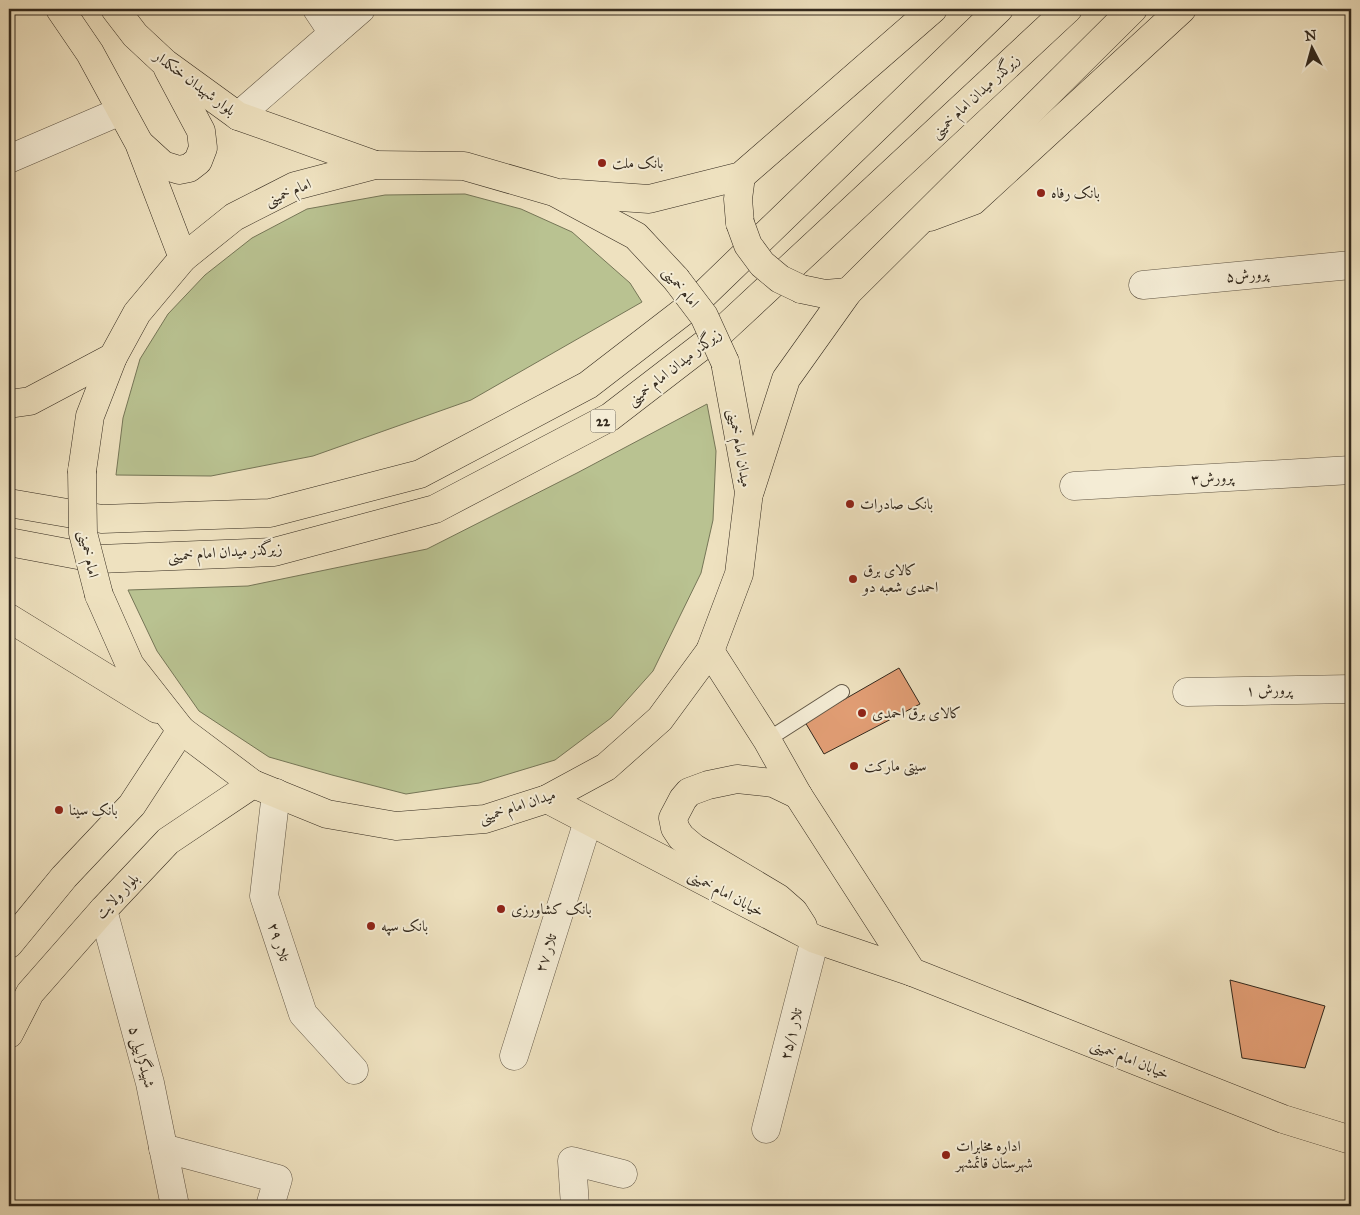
<svg xmlns="http://www.w3.org/2000/svg" width="1360" height="1215" viewBox="0 0 1360 1215" font-family="'IM FELL Great Primer',Amiri,serif">
<style>
.green{fill:#b9c291;stroke:#767657}
.building{fill:#e29e75;stroke:#33291d}
.lines{fill:none;stroke-linecap:round;stroke-linejoin:round}
.service-casing{stroke:#625746;stroke-width:16}
.minor-casing{stroke:#625746;stroke-width:29}
.primary-casing{stroke:#33291d;stroke-width:29}
.trunk-casing{stroke:#33291d;stroke-width:29}
.service{stroke:#f4ecd5;stroke-width:14}
.minor{stroke:#f4ecd5;stroke-width:28}
.primary{stroke:#eee1bf;stroke-width:28}
.trunk{stroke:#eee1bf;stroke-width:28}
.trunk-bridge-casing{stroke:#33291d;stroke-width:29;stroke-linecap:butt}
.trunk-bridge{stroke:#eee1bf;stroke-width:28}
.poi-dot{fill:#8f2418;stroke:#f4ecd5;stroke-width:2}
.labels{text-anchor:middle;stroke-width:4;stroke-linejoin:round;paint-order:stroke}
.shield{fill:#f4ecd5;stroke:#6d6454;stroke-width:1}
.shield-label{font-size:14px;font-weight:bold;fill:#33291d}
.street-label{font-size:15px;fill:#33291d;stroke:#f4ecd5}
.poi-label{font-size:15px;fill:#33291d;stroke:#f4ecd5;text-anchor:start}
</style>
<rect width="100%" height="100%" fill="#eee1bf"/>
<filter id="stains"><feTurbulence type="fractalNoise" baseFrequency=".004" numOctaves="4"/><feColorMatrix values="0 0 0 0 .2 0 0 0 0 .09 0 0 0 0 .02 0 0 0 .5 -.17"/></filter>
<radialGradient id="worn" r=".72"><stop offset=".6" stop-color="#630" stop-opacity="0"/><stop offset="1" stop-color="#630" stop-opacity=".3"/></radialGradient>
<g class="green">
<path d="M 465,194 L 521,209 L 572,232 L 630,283 L 642,302 L 471,400 L 313,456 L 211,476 L 116,475 L 123,418 L 140,359 L 168,314 L 205,275 L 252,238 L 307,209 L 385,195 Z"/>
<path d="M 707,404 L 716,451 L 713,520 L 701,573 L 653,671 L 611,718 L 555,760 L 479,783 L 406,794 L 332,775 L 269,757 L 199,711 L 157,651 L 128,590 L 248,586 L 427,549 L 577,473 Z"/>
</g>
<g class="building">
<path d="M 899,668 L 920,704 L 824,754 L 805,722 Z"/>
<path d="M 1230,980 L 1325,1006 L 1305,1068 L 1242,1058 Z"/>
</g>
<g class="lines">
<g class="service-casing">
<path id="service" d="M 767,740 L 842,692"/>
</g>
<g class="minor-casing">
<g id="minor">
<path d="M 317,9 L 333,33"/>
<path d="M 238,116 L 361,9"/>
<path d="M 9,159 L 121,111"/>
<path d="M 1143,285 L 1351,265"/>
<path d="M 1074,486 L 1351,470"/>
<path d="M 1187,692 L 1351,689"/>
<path d="M 276,793 L 264,896 L 303,1014 L 354,1070"/>
<path d="M 103,910 L 150,1083 L 175,1206"/>
<path d="M 514,1056 L 588,821"/>
<path d="M 766,1129 L 815,939"/>
<path d="M 163,1148 L 278,1179 L 270,1206"/>
<path d="M 575,1206 L 572,1161 L 623,1174"/>
</g>
</g>
<g class="primary-casing">
<g id="primary">
<path d="M 710,651 L 767,740 L 798,795 L 912,972"/>
<path d="M 798,795 L 773,783 L 737,779 L 708,785 L 689,792 L 683,799 L 673,818 L 675,828 L 681,837 L 694,848 L 778,898 L 794,912 L 803,926"/>
<path d="M 547,799 L 815,939 L 912,972 L 1283,1119 L 1351,1140"/>
<path d="M 9,944 L 64,877 L 132,805 L 181,730"/>
<path d="M 9,1034 L 30,993 L 103,910 L 168,841 L 253,784"/>
</g>
</g>
<g class="trunk-casing">
<g id="trunk">
<path d="M 60,9 L 90,53 L 139,143 L 183,258"/>
<path d="M 115,9 L 135,35 L 165,63 L 238,116 L 375,165"/>
<path d="M 140,144 L 163,165 L 179,170 L 189,168 L 198,161 L 203,148 L 201,131 L 168,69"/>
<path d="M 563,193 L 649,199 L 741,176 L 933,9"/>
<path d="M 930,217 L 973,201 L 1182,9"/>
<path d="M 740,223 L 738,199 L 741,176"/>
<path d="M 801,289 L 825,294 L 848,292"/>
<path d="M 9,404 L 30,401 L 113,357"/>
<path d="M 82,471 L 90,416 L 113,357 L 137,313 L 183,258 L 234,217 L 295,186 L 375,165 L 464,166 L 554,192 L 636,236 L 676,279"/>
<path d="M 750,491 L 786,379 L 848,292 L 1133,9"/>
<path d="M 9,503 L 102,519 L 270,513 L 420,474 L 588,385 L 697,301 L 999,9"/>
<path d="M 9,542 L 99,559 L 274,552 L 435,509 L 610,417 L 723,330 L 1068,9"/>
<path d="M 99,595 L 130,665 L 181,730 L 253,784 L 327,814 L 396,826 L 485,819 L 547,799 L 606,767 L 660,719 L 710,651 L 739,574 L 749,492 L 725,362"/>
<path d="M 9,618 L 157,709"/>
</g>
</g>
<use href="#service" class="service"/>
<use href="#minor" class="minor"/>
<use href="#primary" class="primary"/>
<use href="#trunk" class="trunk"/>
<g class="trunk-bridge-casing">
<g id="trunk-bridge">
<path d="M 740,223 L 748,245 L 762,264 L 780,279 L 801,289"/>
<path d="M 676,279 L 704,316 L 725,362"/>
<path d="M 82,471 L 83,533 L 99,595"/>
</g>
</g>
<use href="#trunk-bridge" class="trunk-bridge"/>
</g>
<g class="poi-dot">
<circle cx="602" cy="163" r="5"/>
<circle cx="1041" cy="193" r="5"/>
<circle cx="850" cy="504" r="5"/>
<circle cx="853" cy="579" r="5"/>
<circle cx="862" cy="713" r="5"/>
<circle cx="854" cy="766" r="5"/>
<circle cx="59" cy="810" r="5"/>
<circle cx="501" cy="909" r="5"/>
<circle cx="371" cy="926" r="5"/>
<circle cx="946" cy="1155" r="5"/>
</g>
<g class="labels">
<rect class="shield" x="590.5" y="409.5" width="25" height="23" rx="4"/>
<g class="shield-label">
<text x="603" y="426">22</text>
</g>
<g class="street-label">
<text transform="translate(195 83) rotate(37)" y="5">بلوار شهیدان خنکدار</text>
<text transform="translate(975 96) rotate(-43)" y="5">زیرگذر میدان امام خمینی</text>
<text transform="translate(288 192) rotate(-22)" y="5">امام خمینی</text>
<text transform="translate(1247 275) rotate(-5)" y="5">پرورش۵</text>
<text transform="translate(681 287) rotate(51)" y="5">امام خمینی</text>
<text transform="translate(674 367) rotate(-38)" y="5">زیرگذر میدان امام خمینی</text>
<text transform="translate(740 448) rotate(80)" y="5">میدان امام خمینی</text>
<text transform="translate(1212 478) rotate(-3)" y="5">پرورش۳</text>
<text transform="translate(225 552) rotate(-4)" y="5">زیرگذر میدان امام خمینی</text>
<text transform="translate(89 554) rotate(78)" y="5">امام خمینی</text>
<text transform="translate(1269 690) rotate(-1)" y="5">پرورش ۱</text>
<text transform="translate(517 806) rotate(-18)" y="5">میدان امام خمینی</text>
<text transform="translate(726 893) rotate(28)" y="5">خیابان امام خمینی</text>
<text transform="translate(117 896) rotate(-47)" y="5">بلوار ولایت</text>
<text transform="translate(279 942) rotate(72)" y="5">تلار ۲۹</text>
<text transform="translate(546 953) rotate(-72)" y="5">تلار ۲۷</text>
<text transform="translate(791 1034) rotate(-76)" y="5">تلار ۲۵/۱</text>
<text transform="translate(142 1057) rotate(75)" y="5">شهیدگراییلی ۵</text>
<text transform="translate(1130 1059) rotate(22)" y="5">خیابان امام خمینی</text>
</g>
<g class="poi-label">
<text x="612" y="168">بانک ملت</text>
<text x="1051" y="198">بانک رفاه</text>
<text x="860" y="509">بانک صادرات</text>
<text x="863" y="575">کالای برق<tspan x="863" dy="17">احمدی شعبه دو</tspan></text>
<text x="872" y="718">کالای برق احمدی</text>
<text x="864" y="771">سیتی مارکت</text>
<text x="69" y="815">بانک سینا</text>
<text x="511" y="914">بانک کشاورزی</text>
<text x="381" y="931">بانک سپه</text>
<text x="956" y="1151">اداره مخابرات<tspan x="956" dy="17">شهرستان قائمشهر</tspan></text>
</g>
</g>
<rect width="1360" height="1215" fill="none" stroke="#eee1bf" stroke-width="30"/>
<rect x="10" y="10" width="1340" height="1195" fill="none" stroke="#33291d" stroke-width="2.5"/>
<rect x="15" y="15" width="1330" height="1185" fill="none" stroke="#33291d"/>
<g transform="translate(1312 48) rotate(354)" stroke="#f4ecd5" stroke-width="4" paint-order="stroke">
<path d="M0-4L9 19L0 12L-9 19Z" fill="#33291d"/>
<text y="-8" font-size="14" font-weight="bold" text-anchor="middle" fill="#33291d">N</text>
</g>
<rect width="100%" height="100%" filter="url(#stains)"/>
<rect width="100%" height="100%" fill="url(#worn)"/>
</svg>
